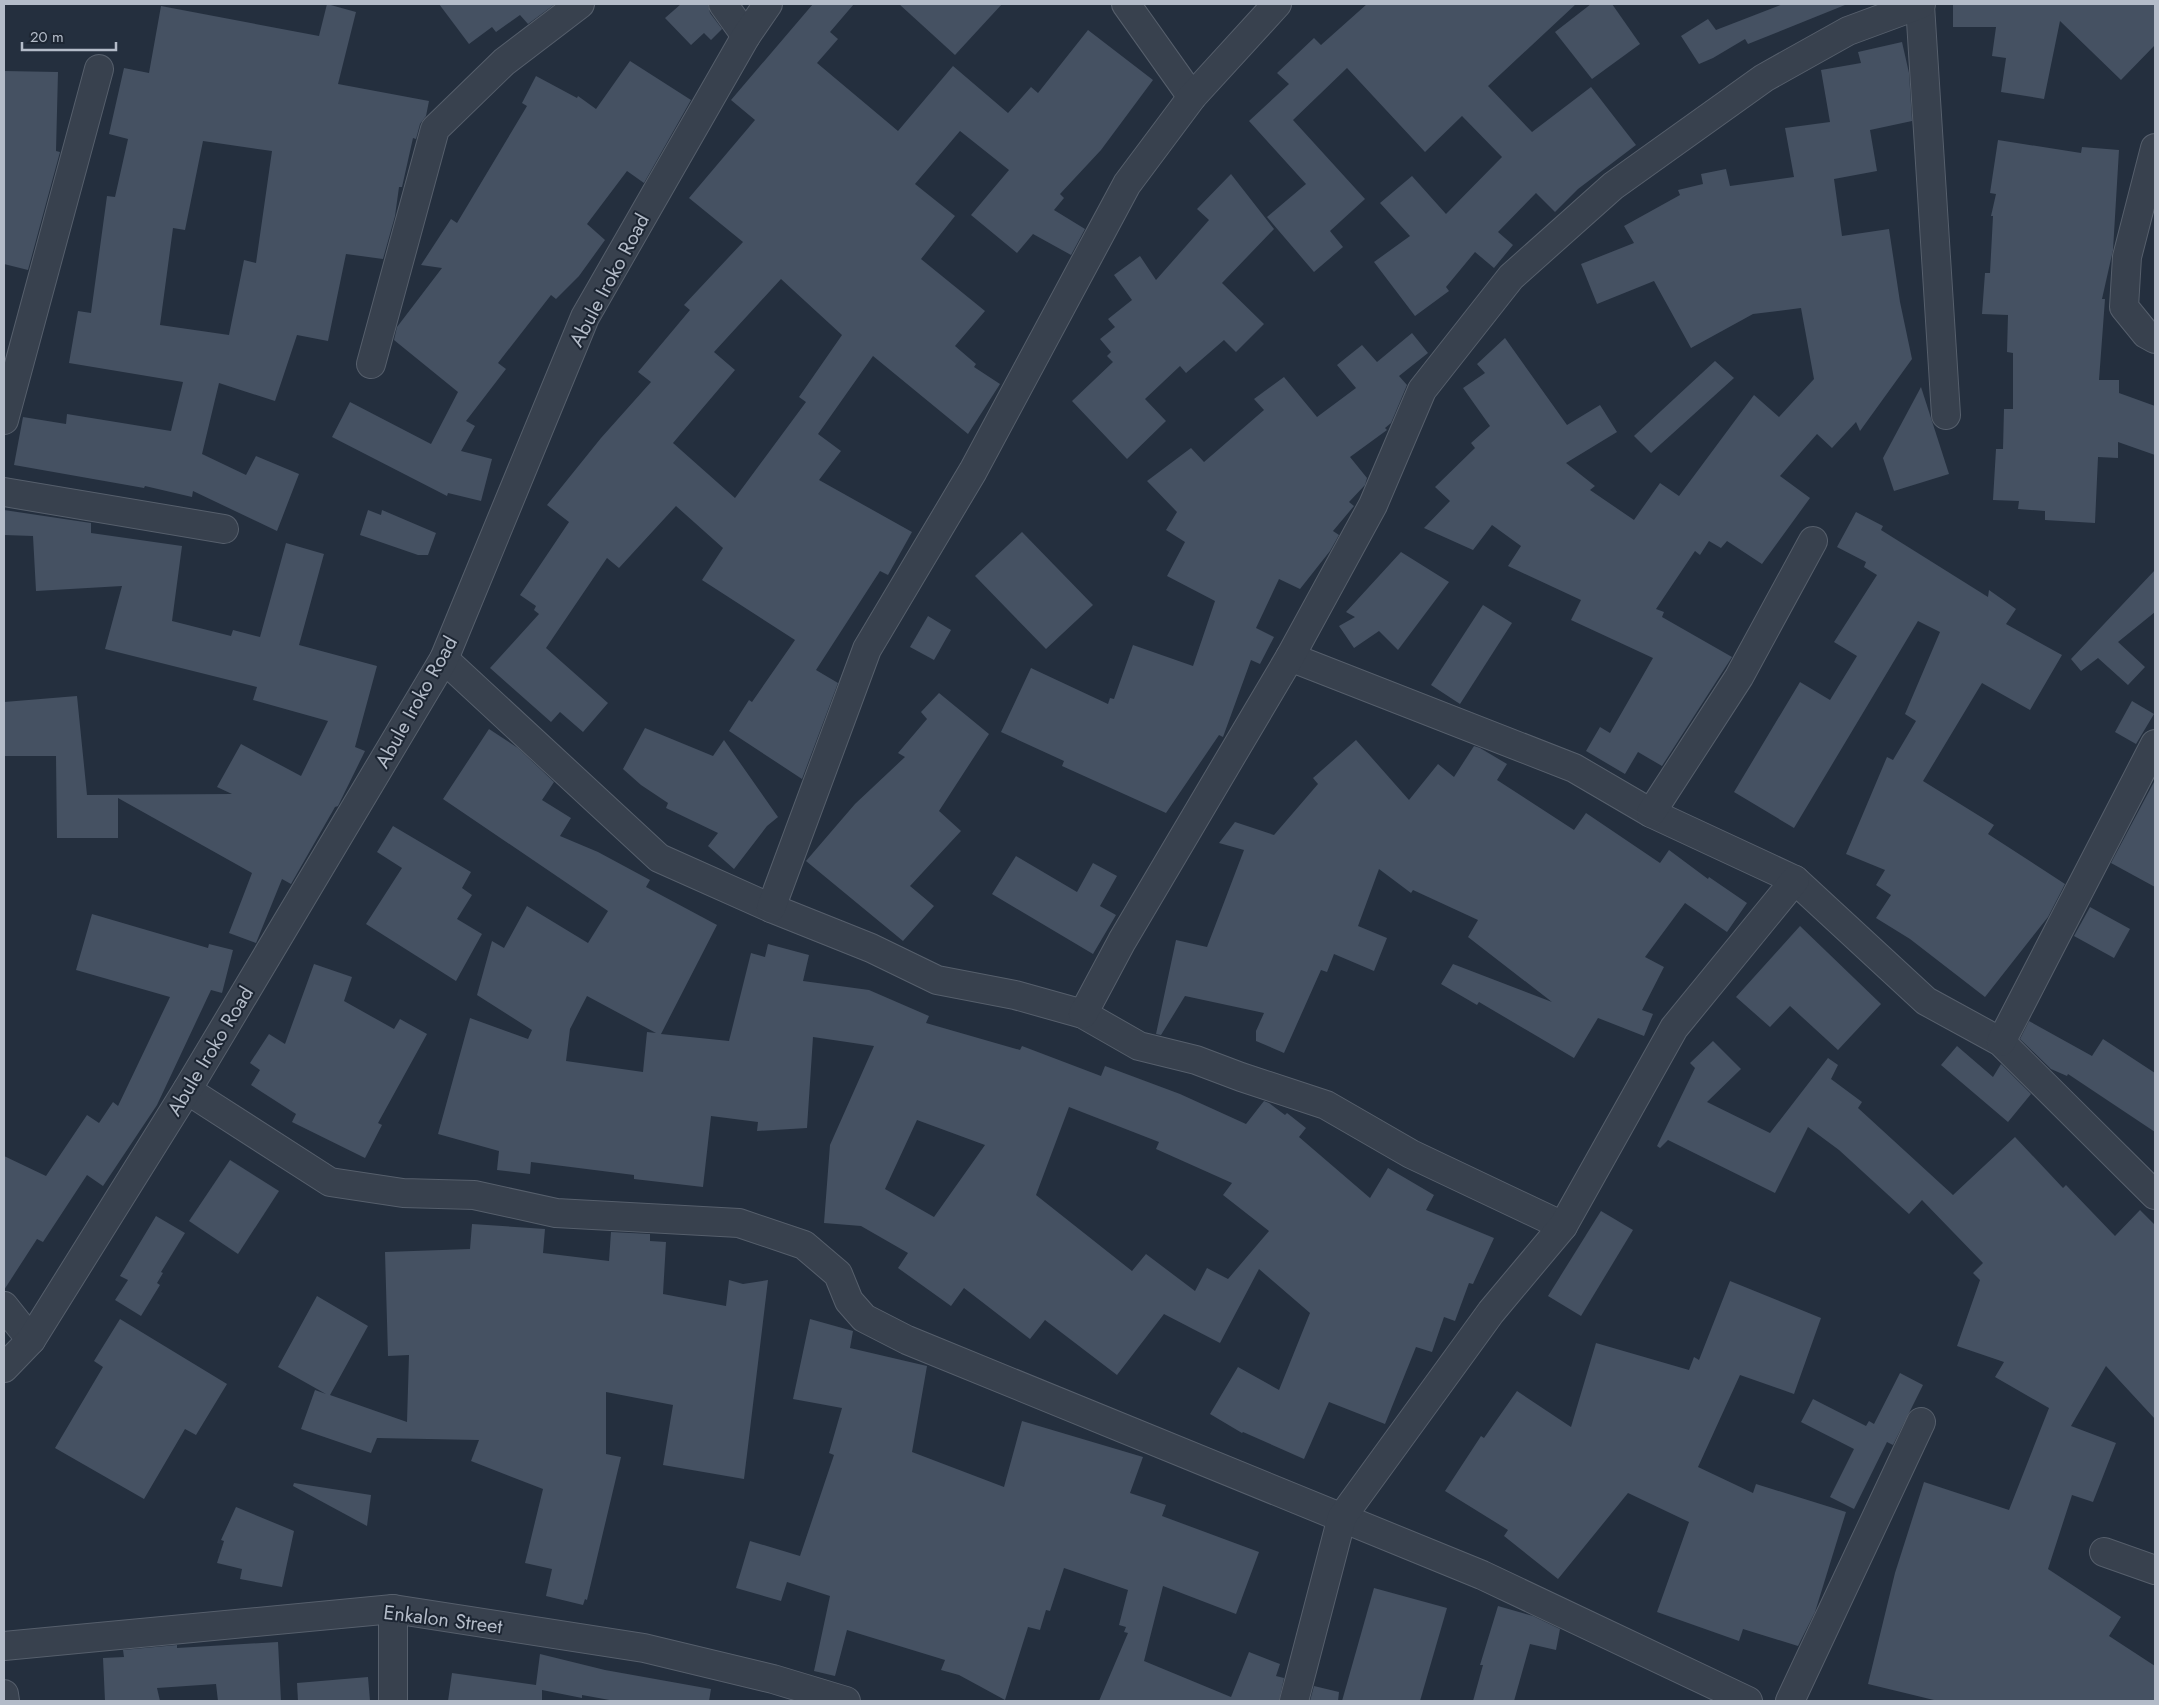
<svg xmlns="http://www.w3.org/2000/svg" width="2159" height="1705" viewBox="0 0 2159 1705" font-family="Jost,sans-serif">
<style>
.building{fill:#455162;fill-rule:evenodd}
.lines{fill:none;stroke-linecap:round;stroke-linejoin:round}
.minor-casing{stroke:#565f6c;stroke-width:30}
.minor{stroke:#38414e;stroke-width:28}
.labels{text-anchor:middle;stroke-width:4;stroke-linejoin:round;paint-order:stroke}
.street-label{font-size:20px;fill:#b4bcc9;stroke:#1d2633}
</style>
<rect width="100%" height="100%" fill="#242f3e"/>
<g class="building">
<path d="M 327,4 L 356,12 L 338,84 L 429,101 L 426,116 L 420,124 L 416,139 L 413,138 L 402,187 L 399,187 L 395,216 L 383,259 L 346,254 L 328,341 L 297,335 L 275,401 L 219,383 L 202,454 L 246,475 L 256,456 L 299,474 L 277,531 L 193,491 L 192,497 L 145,486 L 144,488 L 14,465 L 23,417 L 66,424 L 67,414 L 171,431 L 183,382 L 69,363 L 78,311 L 91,313 L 107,196 L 115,197 L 128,139 L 109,134 L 124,68 L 149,73 L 161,6 L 319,36 ZM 203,141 L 272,151 L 256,263 L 244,260 L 229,335 L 160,325 L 173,228 L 185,230 Z"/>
<path d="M 439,4 L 555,4 L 528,24 L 520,15 L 496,32 L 492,27 L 469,44 Z"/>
<path d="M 681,4 L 708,4 L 710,13 L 722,29 L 711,40 L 704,33 L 691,45 L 665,18 Z"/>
<path d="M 813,4 L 854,4 L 830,32 L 838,39 L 817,63 L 898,131 L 953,66 L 1008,113 L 1031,87 L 1038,93 L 1088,30 L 1153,80 L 1101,150 L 1060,194 L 1064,198 L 1054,210 L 1085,229 L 1071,255 L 1033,234 L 1017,253 L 971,215 L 1009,170 L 960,131 L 915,184 L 955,216 L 921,259 L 985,311 L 955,346 L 976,364 L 974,367 L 1000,384 L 968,434 L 873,356 L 818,434 L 841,451 L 819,480 L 912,532 L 888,575 L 880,571 L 816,670 L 838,683 L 802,779 L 729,731 L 749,700 L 752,702 L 795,640 L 702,580 L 723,548 L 676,506 L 619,568 L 607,558 L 546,648 L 608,703 L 583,732 L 560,712 L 551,722 L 490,668 L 539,614 L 534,610 L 536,606 L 520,595 L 569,522 L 547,505 L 601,438 L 651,382 L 638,372 L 690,310 L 684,305 L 743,242 L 689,198 L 755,120 L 731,100 ZM 781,279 L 842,335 L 799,397 L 806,402 L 735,498 L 673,443 L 735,370 L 714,352 Z"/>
<path d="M 899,4 L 1002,4 L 955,55 Z"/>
<path d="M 1367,4 L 1576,4 L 1488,86 L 1532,132 L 1591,87 L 1636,145 L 1578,189 L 1555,212 L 1536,193 L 1498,232 L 1513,245 L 1494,268 L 1475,252 L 1446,287 L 1449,291 L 1415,316 L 1374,262 L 1410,236 L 1380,203 L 1412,176 L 1446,214 L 1502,157 L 1462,116 L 1425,152 L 1347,68 L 1293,120 L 1365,199 L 1330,231 L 1343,247 L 1314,272 L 1267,217 L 1306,184 L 1249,121 L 1289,84 L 1277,73 L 1314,38 L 1321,45 Z"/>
<path d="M 1591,4 L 1612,4 L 1640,44 L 1592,79 L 1555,32 Z"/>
<path d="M 1783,4 L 1845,5 L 1748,44 L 1745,39 L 1713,58 L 1699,64 L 1681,36 L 1708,19 L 1716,30 Z"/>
<path d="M 1953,4 L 2155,4 L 2155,45 L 2121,80 L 2060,21 L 2044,99 L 2001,92 L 2006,58 L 1992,56 L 1996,27 L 1953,27 Z"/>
<path d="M 1902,42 L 1909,73 L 1912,121 L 1870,130 L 1877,171 L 1834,179 L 1842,236 L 1889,229 L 1900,302 L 1912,359 L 1860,431 L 1856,422 L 1832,448 L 1817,434 L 1780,476 L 1810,498 L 1762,564 L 1727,541 L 1721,548 L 1709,541 L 1700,555 L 1695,551 L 1656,609 L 1664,612 L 1662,617 L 1732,657 L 1662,766 L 1638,752 L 1625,774 L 1586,751 L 1600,727 L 1610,733 L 1653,658 L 1571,620 L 1581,600 L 1508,566 L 1521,546 L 1492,525 L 1473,550 L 1424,528 L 1450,501 L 1435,487 L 1475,448 L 1471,443 L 1490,426 L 1463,388 L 1485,373 L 1477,364 L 1505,338 L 1567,425 L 1600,405 L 1617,432 L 1566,463 L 1595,486 L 1590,490 L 1634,520 L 1660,483 L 1679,496 L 1754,395 L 1779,417 L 1814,379 L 1801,308 L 1753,314 L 1691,348 L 1654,281 L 1597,304 L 1581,264 L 1634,243 L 1624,226 L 1680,195 L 1678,190 L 1703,184 L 1701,174 L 1726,169 L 1730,186 L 1794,177 L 1785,128 L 1830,122 L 1821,70 L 1861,63 L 1858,52 Z"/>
<path d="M 630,61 L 691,100 L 644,183 L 627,171 L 587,224 L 605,240 L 579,276 L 556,299 L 551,295 L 498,363 L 506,369 L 466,421 L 475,426 L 461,451 L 492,459 L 481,501 L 448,493 L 447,496 L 332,437 L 350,402 L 431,444 L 458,392 L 394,340 L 397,327 L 442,268 L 421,265 L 451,219 L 457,223 L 527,106 L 522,103 L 536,76 L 577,98 L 578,96 L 596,109 Z"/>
<path d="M 4,71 L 58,72 L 56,151 L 60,152 L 28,270 L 4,264 Z"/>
<path d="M 1998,140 L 2081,153 L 2082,147 L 2119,150 L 2113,250 L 2102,299 L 2105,299 L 2099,380 L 2119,380 L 2119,393 L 2155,406 L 2155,455 L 2118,442 L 2118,458 L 2098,457 L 2095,523 L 2045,520 L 2045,511 L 2018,509 L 2019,501 L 1993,500 L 1996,449 L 2003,449 L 2004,409 L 2013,409 L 2013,353 L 2007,352 L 2008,315 L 1982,314 L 1985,273 L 1990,273 L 1993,216 L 1991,216 L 1996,194 L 1990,193 Z"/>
<path d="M 1231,174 L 1274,229 L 1222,283 L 1264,324 L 1236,352 L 1224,340 L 1186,373 L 1180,366 L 1145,399 L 1166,421 L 1127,459 L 1072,401 L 1113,362 L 1107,356 L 1111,352 L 1100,339 L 1115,327 L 1108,319 L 1132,300 L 1114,275 L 1140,256 L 1156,280 L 1209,220 L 1197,209 Z"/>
<path d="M 1412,333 L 1428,353 L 1399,376 L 1407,385 L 1391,423 L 1385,428 L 1387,430 L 1350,457 L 1367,478 L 1365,485 L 1349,502 L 1354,506 L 1333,531 L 1339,535 L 1330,551 L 1300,589 L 1279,579 L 1256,628 L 1274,637 L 1260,664 L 1251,660 L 1223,737 L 1219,735 L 1166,813 L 1062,766 L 1064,761 L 1001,732 L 1031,668 L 1108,704 L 1110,698 L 1114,699 L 1133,645 L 1193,666 L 1215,601 L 1167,576 L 1185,542 L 1166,530 L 1177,512 L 1147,481 L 1191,448 L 1204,462 L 1264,410 L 1254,399 L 1284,377 L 1317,417 L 1356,388 L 1337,365 L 1362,345 L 1377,362 Z"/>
<path d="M 1715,361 L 1734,378 L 1651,453 L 1634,436 Z"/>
<path d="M 1921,387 L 1949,474 L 1894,491 L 1883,458 Z"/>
<path d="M 4,510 L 91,523 L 91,533 L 182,546 L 172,621 L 231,636 L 233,630 L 260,637 L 286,543 L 324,554 L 299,645 L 377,666 L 355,747 L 365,751 L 338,806 L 335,807 L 291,884 L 282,879 L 256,943 L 229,933 L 252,873 L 118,798 L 118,838 L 57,838 L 56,756 L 4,756 L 4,702 L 77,696 L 87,795 L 232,794 L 217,787 L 241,744 L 301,776 L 328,721 L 253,700 L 257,687 L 105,649 L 122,586 L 36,591 L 33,536 L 4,535 Z"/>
<path d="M 368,510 L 381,515 L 382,510 L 436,533 L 428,555 L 418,555 L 360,535 Z"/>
<path d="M 1856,512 L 1883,526 L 1881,530 L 1988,597 L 1989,590 L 2016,609 L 2006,624 L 2062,655 L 2030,710 L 1982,683 L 1923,781 L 1994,825 L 1988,834 L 2065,884 L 2048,917 L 1985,997 L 1910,939 L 1876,918 L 1891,895 L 1876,885 L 1885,870 L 1846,854 L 1887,757 L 1893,760 L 1916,721 L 1905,714 L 1940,632 L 1918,621 L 1794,828 L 1734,792 L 1800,682 L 1830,700 L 1857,656 L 1834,642 L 1877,575 L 1864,567 L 1866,562 L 1837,547 Z"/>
<path d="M 1022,532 L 1093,605 L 1046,649 L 975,576 Z"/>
<path d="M 1401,552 L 1449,582 L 1398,650 L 1379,631 L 1354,648 L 1339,626 L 1355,617 L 1346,612 Z"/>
<path d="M 2155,570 L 2155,612 L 2118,642 L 2145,667 L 2128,685 L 2098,658 L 2081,671 L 2071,659 Z"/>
<path d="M 1483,605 L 1512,623 L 1460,704 L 1431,685 Z"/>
<path d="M 928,616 L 951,630 L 934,660 L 910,647 Z"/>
<path d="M 939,693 L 989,734 L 939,811 L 961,831 L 910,886 L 934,906 L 903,941 L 806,861 L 855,804 L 905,757 L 898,753 L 927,719 L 921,712 Z"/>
<path d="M 2132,701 L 2154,714 L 2136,744 L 2115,732 Z"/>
<path d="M 645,728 L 713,756 L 724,740 L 778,817 L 767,826 L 734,869 L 708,846 L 718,833 L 666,808 L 668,803 L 641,785 L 623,769 Z"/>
<path d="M 489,729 L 518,748 L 554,782 L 542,800 L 571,818 L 560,836 L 598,852 L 650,880 L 646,887 L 717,925 L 661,1034 L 729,1041 L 751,953 L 765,957 L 768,944 L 809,955 L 803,981 L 869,990 L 929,1016 L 926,1023 L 1020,1050 L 1022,1046 L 1101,1076 L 1105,1066 L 1180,1094 L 1246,1124 L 1264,1101 L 1269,1103 L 1285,1115 L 1287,1113 L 1306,1128 L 1299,1137 L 1370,1198 L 1388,1168 L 1434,1195 L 1426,1210 L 1494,1238 L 1473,1284 L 1469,1283 L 1455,1321 L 1444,1317 L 1432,1352 L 1416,1347 L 1385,1424 L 1329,1402 L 1304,1459 L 1243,1432 L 1242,1433 L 1210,1414 L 1238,1367 L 1279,1390 L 1310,1313 L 1259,1269 L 1220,1343 L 1164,1314 L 1117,1375 L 1045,1320 L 1030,1339 L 964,1288 L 951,1306 L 898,1268 L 908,1253 L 861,1226 L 824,1223 L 830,1145 L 874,1046 L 813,1037 L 807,1128 L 757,1131 L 758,1122 L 711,1116 L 703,1187 L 634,1179 L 634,1175 L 531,1162 L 530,1174 L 497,1170 L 499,1151 L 438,1134 L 470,1018 L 528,1039 L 532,1030 L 477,995 L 492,941 L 504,948 L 527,906 L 588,943 L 608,911 L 443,799 ZM 587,996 L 656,1033 L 647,1032 L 643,1072 L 566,1061 L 570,1029 ZM 1069,1107 L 1159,1142 L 1156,1149 L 1232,1183 L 1223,1195 L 1269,1231 L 1228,1279 L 1207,1268 L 1195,1291 L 1146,1254 L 1132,1271 L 1036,1195 ZM 917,1120 L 985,1145 L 934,1217 L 885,1189 Z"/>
<path d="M 1356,740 L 1409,800 L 1438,764 L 1454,777 L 1474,746 L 1480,748 L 1507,764 L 1497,780 L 1574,830 L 1586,813 L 1660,863 L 1669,850 L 1708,879 L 1709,877 L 1747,903 L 1727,932 L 1685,903 L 1645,957 L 1664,967 L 1642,1010 L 1653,1014 L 1644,1036 L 1598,1018 L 1574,1058 L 1479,1002 L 1477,1005 L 1441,984 L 1453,964 L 1552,1002 L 1468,937 L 1478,920 L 1413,890 L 1411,893 L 1379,869 L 1358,926 L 1387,938 L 1374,971 L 1334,954 L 1327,972 L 1321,970 L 1284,1053 L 1256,1041 L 1256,1031 L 1264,1013 L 1185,996 L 1161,1035 L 1156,1034 L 1176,940 L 1207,947 L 1244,850 L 1219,843 L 1235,822 L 1274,835 L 1318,784 L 1313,778 Z"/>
<path d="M 2155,780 L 2155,887 L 2111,863 Z"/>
<path d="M 393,826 L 471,872 L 462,888 L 472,895 L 457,919 L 482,934 L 456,981 L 366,924 L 402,868 L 377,852 Z"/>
<path d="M 1016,856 L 1077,892 L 1093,863 L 1117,876 L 1100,906 L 1116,915 L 1093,954 L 992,894 Z"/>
<path d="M 2090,907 L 2130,929 L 2114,958 L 2074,936 Z"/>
<path d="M 92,914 L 208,948 L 209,944 L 233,950 L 222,993 L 211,990 L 157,1105 L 103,1186 L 87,1175 L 43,1242 L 37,1239 L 4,1290 L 4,1156 L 46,1176 L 87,1115 L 99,1123 L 113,1102 L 118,1106 L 170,997 L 76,970 Z"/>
<path d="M 1800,926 L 1881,1004 L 1838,1050 L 1790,1006 L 1770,1027 L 1736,997 Z"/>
<path d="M 314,964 L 352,977 L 344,1001 L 394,1029 L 400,1019 L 427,1034 L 378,1123 L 382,1125 L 365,1158 L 292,1122 L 296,1114 L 251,1085 L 260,1070 L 250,1063 L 269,1034 L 285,1044 Z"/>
<path d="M 2029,1021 L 2092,1056 L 2103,1039 L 2155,1073 L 2155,1132 L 2068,1074 L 2067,1076 L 2051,1069 L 2020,1039 Z"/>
<path d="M 1713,1041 L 1741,1069 L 1707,1102 L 1770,1133 L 1828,1058 L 1838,1065 L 1831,1079 L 1862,1102 L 1858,1108 L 1953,1195 L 2015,1137 L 2063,1188 L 2066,1185 L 2115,1236 L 2140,1210 L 2155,1225 L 2155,1419 L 2106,1366 L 2071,1426 L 2116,1443 L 2093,1502 L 2072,1495 L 2048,1569 L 2121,1617 L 2109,1636 L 2155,1666 L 2155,1701 L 1938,1701 L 1868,1684 L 1895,1573 L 1924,1482 L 2009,1510 L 2049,1408 L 1995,1377 L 2004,1362 L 1957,1346 L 1980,1280 L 1973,1273 L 1983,1263 L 1922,1200 L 1909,1214 L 1839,1150 L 1808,1127 L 1775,1193 L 1668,1140 L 1660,1148 L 1657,1146 L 1695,1068 L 1690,1063 Z"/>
<path d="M 1957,1046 L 1993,1077 L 2001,1064 L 2031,1094 L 2008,1122 L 1941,1065 Z"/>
<path d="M 230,1160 L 279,1191 L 238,1254 L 189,1221 Z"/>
<path d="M 1601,1211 L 1633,1230 L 1581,1316 L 1548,1296 Z"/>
<path d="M 156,1216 L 185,1233 L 161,1272 L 163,1273 L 157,1283 L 160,1285 L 141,1316 L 115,1300 L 128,1280 L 120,1276 Z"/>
<path d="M 472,1224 L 545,1229 L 543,1253 L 609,1261 L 611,1232 L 650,1234 L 650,1241 L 666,1242 L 663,1294 L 726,1306 L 729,1280 L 743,1284 L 768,1280 L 744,1479 L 663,1465 L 673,1405 L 606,1392 L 606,1454 L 621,1457 L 587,1600 L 585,1599 L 583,1605 L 546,1596 L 552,1569 L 525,1563 L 543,1489 L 471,1461 L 479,1440 L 377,1438 L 371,1453 L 301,1429 L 315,1390 L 326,1394 L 278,1367 L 317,1296 L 368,1326 L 330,1395 L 407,1422 L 409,1355 L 388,1356 L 385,1252 L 470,1249 Z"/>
<path d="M 1730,1281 L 1821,1318 L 1794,1394 L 1740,1375 L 1698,1467 L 1753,1493 L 1756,1484 L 1846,1512 L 1815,1612 L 1798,1646 L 1743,1629 L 1739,1641 L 1657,1612 L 1689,1522 L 1628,1493 L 1558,1579 L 1504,1536 L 1508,1530 L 1445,1491 L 1481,1436 L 1484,1438 L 1517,1391 L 1571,1427 L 1596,1343 L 1689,1370 L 1694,1357 L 1699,1360 Z"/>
<path d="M 120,1319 L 227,1384 L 196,1435 L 185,1429 L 144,1499 L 55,1448 L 103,1367 L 94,1361 Z"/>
<path d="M 810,1319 L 853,1331 L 850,1348 L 927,1366 L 912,1452 L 1004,1487 L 1022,1421 L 1143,1457 L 1130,1493 L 1166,1505 L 1162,1516 L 1259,1552 L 1236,1614 L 1163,1586 L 1144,1661 L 1231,1697 L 1249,1652 L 1280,1664 L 1276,1676 L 1284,1678 L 1279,1701 L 1099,1701 L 1128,1633 L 1124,1632 L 1126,1627 L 1119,1625 L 1128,1590 L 1064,1568 L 1050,1611 L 1046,1610 L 1040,1630 L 1028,1627 L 1005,1700 L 959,1675 L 941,1670 L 945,1660 L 847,1630 L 835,1676 L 814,1671 L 830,1596 L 787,1582 L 781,1601 L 736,1588 L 750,1541 L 800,1556 L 834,1455 L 829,1453 L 842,1408 L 793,1399 Z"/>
<path d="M 1900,1373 L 1923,1385 L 1893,1445 L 1887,1442 L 1854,1509 L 1830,1497 L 1854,1449 L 1801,1422 L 1813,1399 L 1866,1426 L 1869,1421 L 1874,1424 Z"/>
<path d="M 294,1483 L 371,1495 L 367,1526 L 293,1486 Z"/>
<path d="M 236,1507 L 294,1531 L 282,1587 L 240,1579 L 242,1569 L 217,1563 L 224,1541 L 221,1540 Z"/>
<path d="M 1374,1588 L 1447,1608 L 1420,1701 L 1342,1701 Z"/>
<path d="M 1498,1606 L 1533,1616 L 1560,1629 L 1556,1650 L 1530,1644 L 1514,1701 L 1473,1701 L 1483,1665 L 1480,1665 Z"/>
<path d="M 278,1642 L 281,1701 L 218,1701 L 216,1684 L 157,1688 L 160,1701 L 105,1701 L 103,1658 L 124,1657 L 123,1650 L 177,1645 L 177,1648 Z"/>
<path d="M 540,1654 L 605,1670 L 711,1689 L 709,1701 L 615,1701 L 582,1695 L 582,1698 L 542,1690 L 542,1701 L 448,1701 L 452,1673 L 536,1685 Z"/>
<path d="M 368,1677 L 370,1701 L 298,1701 L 297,1683 Z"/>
<path d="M 1314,1686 L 1339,1692 L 1338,1701 L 1310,1701 Z"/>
</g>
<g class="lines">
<g class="minor-casing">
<g id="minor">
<path d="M 723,4 L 746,36"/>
<path d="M 1126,4 L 1192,97"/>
<path d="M 1920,5 L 1946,415"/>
<path d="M 2155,148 L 2127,257 L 2124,307 L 2146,334 L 2155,339"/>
<path d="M 371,364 L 435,129 L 504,62 L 580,4"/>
<path d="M 4,420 L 99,69"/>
<path d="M 4,492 L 224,529"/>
<path d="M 1290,657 L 1574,768 L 1651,813 L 1795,880 L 1926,1001 L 2001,1042 L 2155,1195"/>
<path d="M 444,659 L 659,858 L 771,908 L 871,948 L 937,980 L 1015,995 L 1083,1014 L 1139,1046 L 1196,1060 L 1241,1077 L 1326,1105 L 1411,1154 L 1563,1226"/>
<path d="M 1651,813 L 1739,677 L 1813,541"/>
<path d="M 771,908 L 867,649 L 973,471 L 1127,184 L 1192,97 L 1277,4"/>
<path d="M 1083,1014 L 1122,941 L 1290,657 L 1373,505 L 1422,390 L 1511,277 L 1613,186 L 1764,78 L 1848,31 L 1921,4"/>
<path d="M 2001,1042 L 2155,744"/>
<path d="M 187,1090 L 330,1182 L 403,1193 L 474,1195 L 556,1213 L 739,1223 L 804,1245 L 838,1274 L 849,1301 L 864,1318 L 907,1340 L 1482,1575 L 1748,1701"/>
<path d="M 4,1306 L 31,1340"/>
<path d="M 4,1368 L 31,1340 L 187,1090 L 444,659 L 585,317 L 746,36 L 768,4"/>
<path d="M 2104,1552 L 2155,1570"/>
<path d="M 393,1609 L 393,1701"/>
<path d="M 4,1646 L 393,1609 L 644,1648 L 773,1679 L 846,1701"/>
<path d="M 4,1694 L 5,1701"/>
<path d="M 1294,1701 L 1342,1517 L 1491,1312 L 1563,1226 L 1674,1028 L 1795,880"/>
<path d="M 1790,1701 L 1921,1422"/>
</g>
</g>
<use href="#minor" class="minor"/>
</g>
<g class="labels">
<g class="street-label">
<text transform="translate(609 280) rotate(-62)" y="7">Abule Iroko Road</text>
<text transform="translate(416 702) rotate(-61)" y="7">Abule Iroko Road</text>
<text transform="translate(210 1051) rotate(-59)" y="7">Abule Iroko Road</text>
<text transform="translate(443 1619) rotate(7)" y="7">Enkalon Street</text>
</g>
</g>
<rect width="2159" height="1705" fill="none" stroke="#b4bcc9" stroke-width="10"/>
<path d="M22 42v8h94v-8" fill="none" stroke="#b4bcc9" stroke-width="2.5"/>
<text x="30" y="42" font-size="15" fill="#b4bcc9" stroke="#1d2633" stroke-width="4" paint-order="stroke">20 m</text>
</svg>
